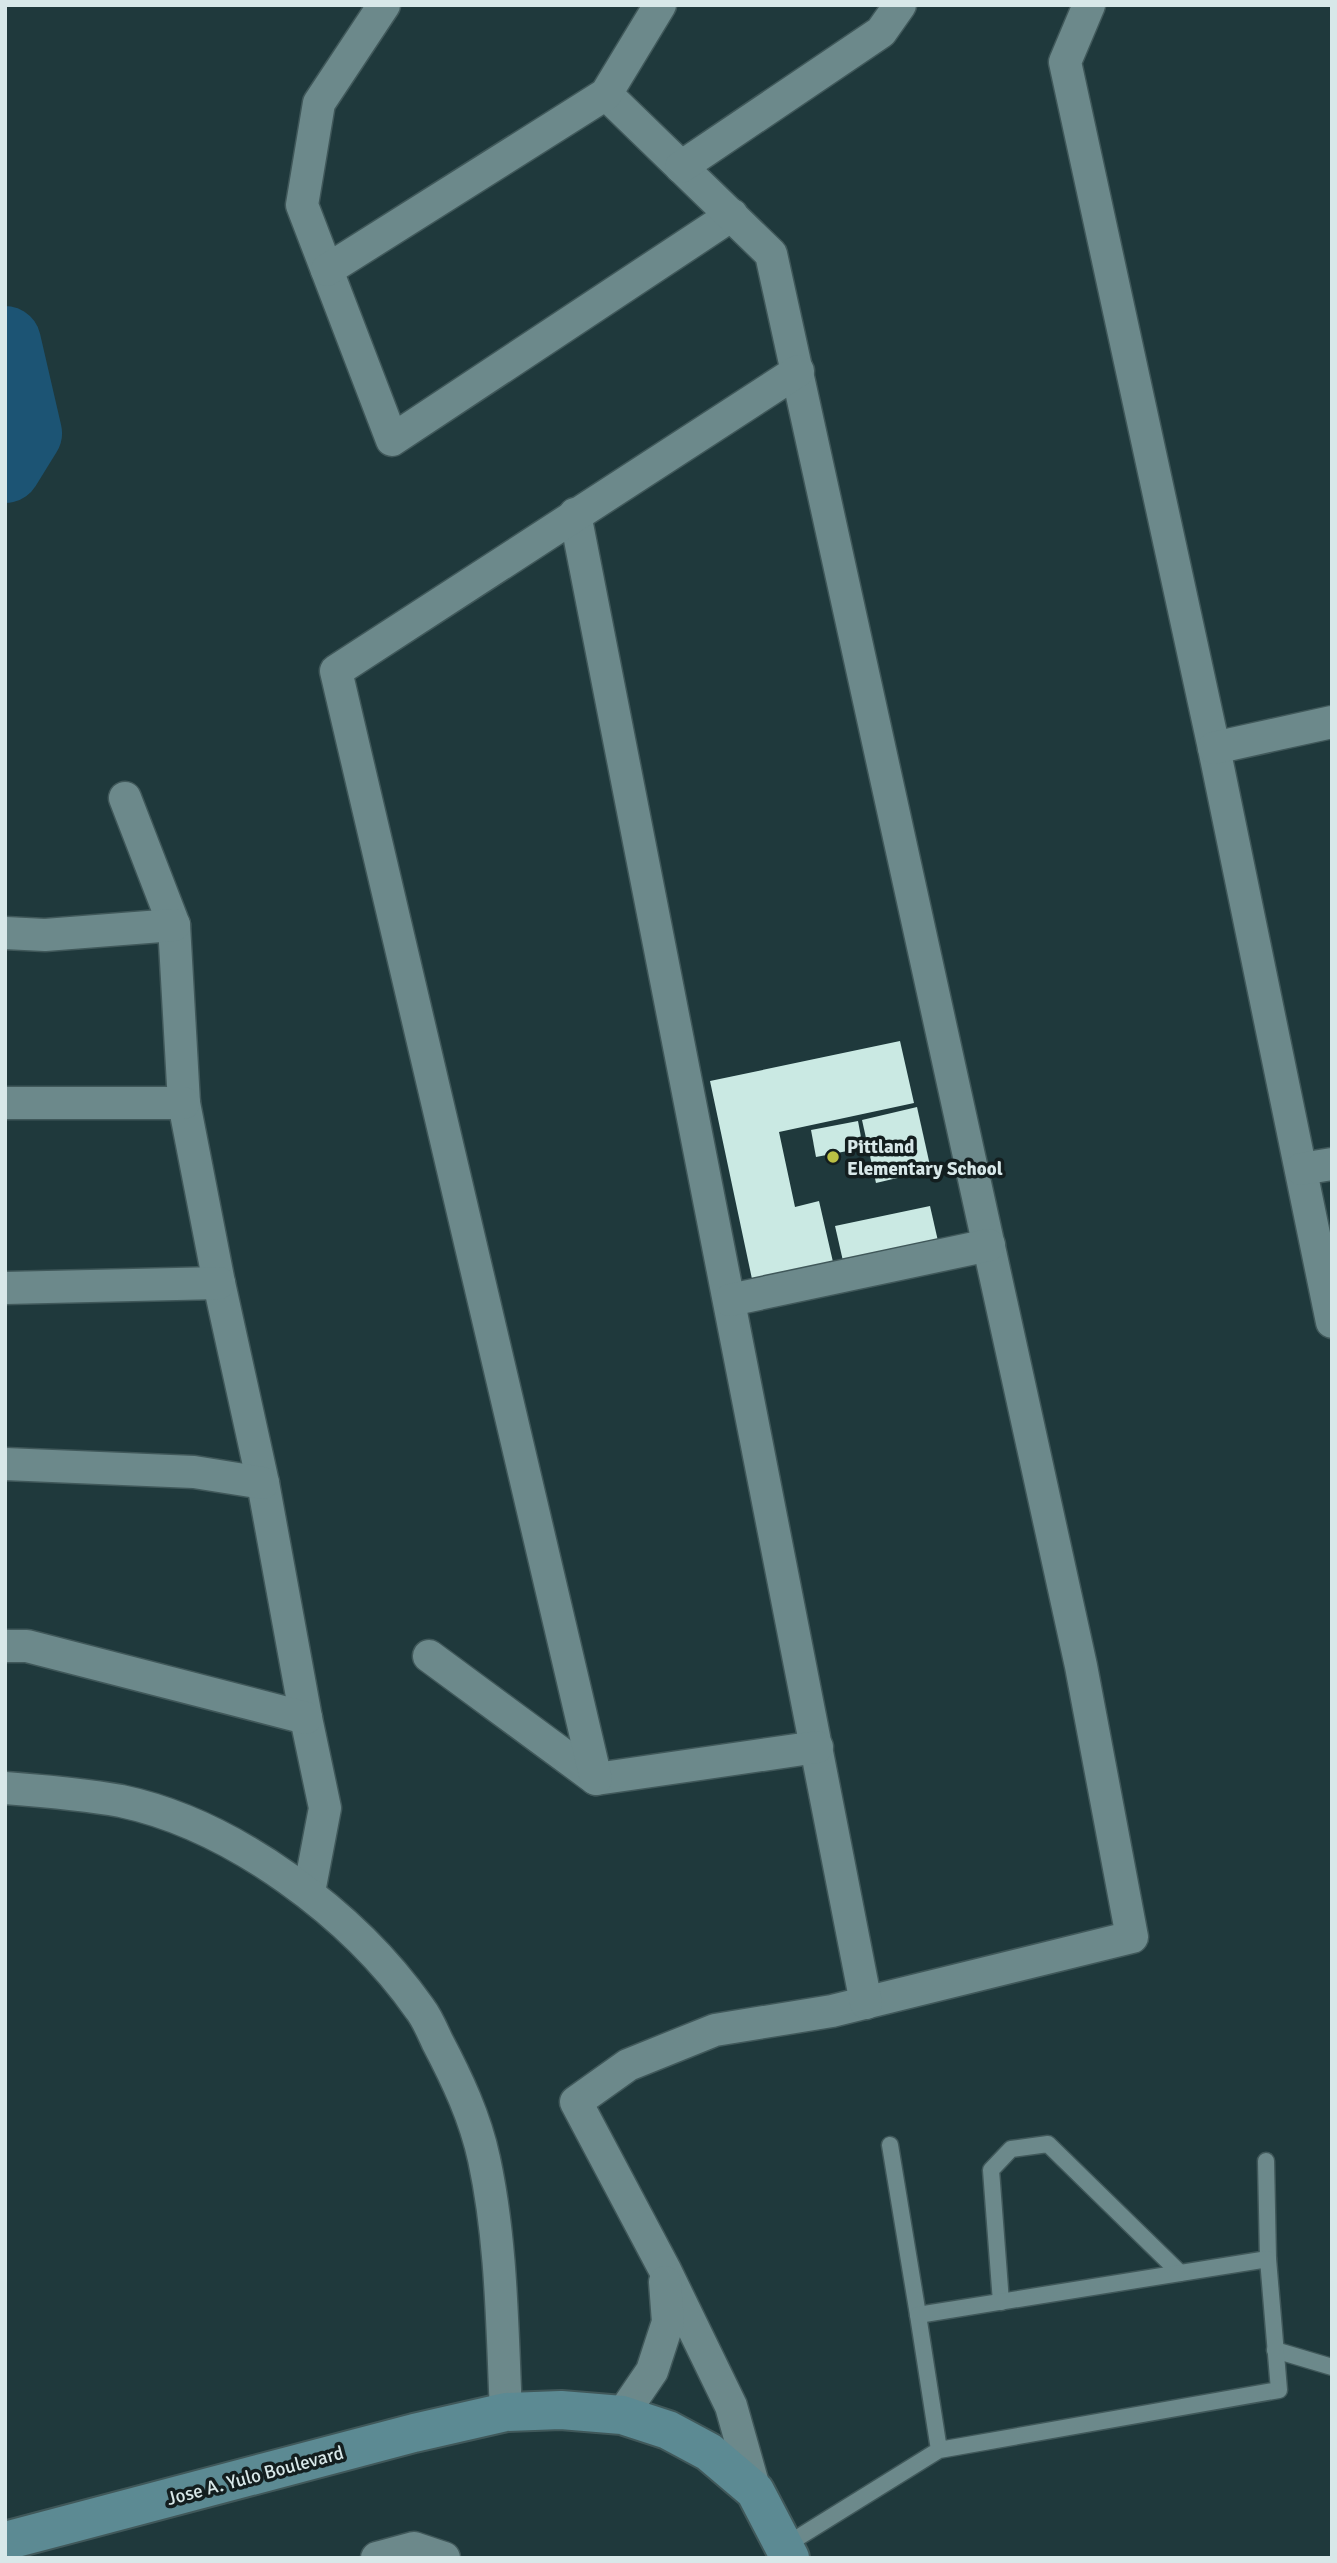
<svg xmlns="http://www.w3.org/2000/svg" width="1337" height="2563" viewBox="0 0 1337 2563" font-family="Signika,sans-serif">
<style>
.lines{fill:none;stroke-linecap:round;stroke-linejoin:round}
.river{stroke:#1c5474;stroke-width:72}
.building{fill:#cae9e3}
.lane-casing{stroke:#40585a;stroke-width:19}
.street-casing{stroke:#40585a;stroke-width:35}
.secondary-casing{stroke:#40585a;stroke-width:42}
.lane{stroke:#6c898b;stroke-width:16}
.street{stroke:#6c898b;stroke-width:32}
.secondary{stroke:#5c8a93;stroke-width:38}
.poi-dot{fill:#bbc044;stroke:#131e1f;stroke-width:2.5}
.labels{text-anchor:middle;stroke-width:7;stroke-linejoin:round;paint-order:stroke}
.poi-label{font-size:19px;font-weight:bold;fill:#d8e8e9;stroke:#131e1f;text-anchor:start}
.street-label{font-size:19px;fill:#d8e8e9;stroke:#131e1f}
</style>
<rect width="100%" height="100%" fill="#1f393c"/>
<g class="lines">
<path class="river" d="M 5,342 L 26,433 L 5,467"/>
</g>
<g class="building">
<path d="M 900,1041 L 914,1103 L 779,1132 L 795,1207 L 819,1201 L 833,1262 L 752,1279 L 710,1081 Z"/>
<path d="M 917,1107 L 931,1170 L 876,1183 L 862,1120 Z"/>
<path d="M 858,1121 L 863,1148 L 816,1157 L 811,1130 Z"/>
<path d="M 930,1206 L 938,1241 L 843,1261 L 835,1226 Z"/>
</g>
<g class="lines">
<g class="lane-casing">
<g id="lane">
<path d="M 890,2145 L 918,2315"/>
<path d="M 1266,2161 L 1268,2259"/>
<path d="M 1001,2302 L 991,2170 L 1011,2149 L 1048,2144 L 1180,2273"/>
<path d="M 1275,2350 L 1332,2367"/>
<path d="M 786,2545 L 939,2450 L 1279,2390 L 1268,2259 L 918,2315 L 939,2450"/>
</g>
</g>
<g class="street-casing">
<g id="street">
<path d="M 384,5 L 319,103 L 302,205 L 392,440 L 732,215"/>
<path d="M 1089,5 L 1065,62 L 1214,748 L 1332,1322"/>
<path d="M 606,94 L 771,254 L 1081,1666 L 1132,1937 L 832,2011 L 715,2030 L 628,2065 L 576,2102 L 665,2270 L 731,2406 L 755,2491"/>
<path d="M 681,167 L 881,32 L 900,5"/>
<path d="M 327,270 L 606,94 L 660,5"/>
<path d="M 575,514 L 866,2003"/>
<path d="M 1214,748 L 1332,722"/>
<path d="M 125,798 L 174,925 L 184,1103 L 219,1283 L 263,1483 L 306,1718 L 325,1808 L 309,1892"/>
<path d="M 5,933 L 45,935 L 174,925"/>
<path d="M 5,1103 L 184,1103"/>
<path d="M 1301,1169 L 1332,1164"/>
<path d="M 5,1288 L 219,1283"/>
<path d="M 730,1300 L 989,1245"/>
<path d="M 5,1464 L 194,1472 L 263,1483"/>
<path d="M 5,1646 L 27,1646 L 306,1718"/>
<path d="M 429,1656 L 596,1779 L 817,1747"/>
<path d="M 596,1779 L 336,671 L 798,371"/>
<path d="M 5,1788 C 44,1791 83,1794 121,1801 C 234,1825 354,1915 420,2009 C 427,2018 432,2030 437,2041 C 457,2079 475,2117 484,2159 C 502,2242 502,2328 506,2412"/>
<path d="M 622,2415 L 652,2371 L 668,2322 L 665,2282"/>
<path d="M 377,2558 L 414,2548 L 444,2558"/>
</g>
</g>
<g class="secondary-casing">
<path id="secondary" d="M 5,2541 L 414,2433 L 506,2412 L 561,2410 L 622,2415 L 668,2430 L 709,2452 L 755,2491 L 790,2558"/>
</g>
<use href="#lane" class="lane"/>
<use href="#street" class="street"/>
<use href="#secondary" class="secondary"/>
</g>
<circle class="poi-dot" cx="833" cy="1157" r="7"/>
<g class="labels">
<g class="poi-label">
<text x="847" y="1153">Pittland<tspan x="847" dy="22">Elementary School</tspan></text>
</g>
<g class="street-label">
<text transform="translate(255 2475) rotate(-15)" y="7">Jose A. Yulo Boulevard</text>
</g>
</g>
<rect width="1337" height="2563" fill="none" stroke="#d8e8e9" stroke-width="14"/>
</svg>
